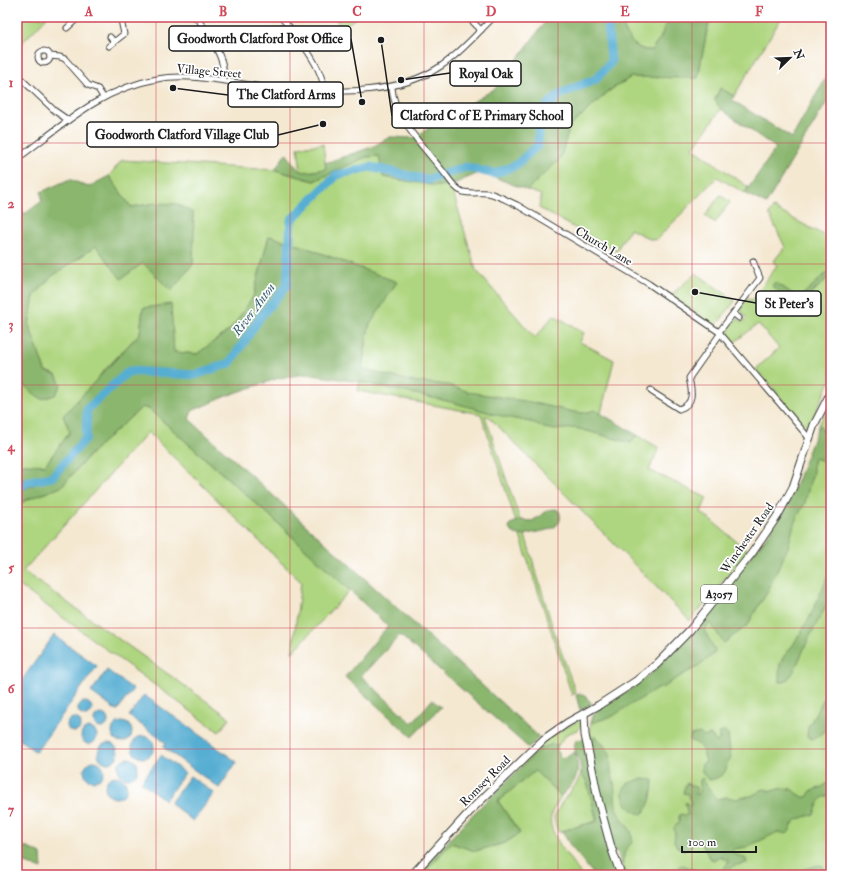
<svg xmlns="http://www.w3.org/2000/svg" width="848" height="892" viewBox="0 0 848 892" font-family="'IM FELL Double Pica',serif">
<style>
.green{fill:#aed57f;stroke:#65784e}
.forest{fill:#8ab66e;stroke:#536945}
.water{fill:#56aed3;stroke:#396578}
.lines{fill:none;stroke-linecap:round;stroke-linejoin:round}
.river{stroke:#56aed3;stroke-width:9}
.minor-casing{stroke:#3c3b37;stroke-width:7}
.major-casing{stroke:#3c3b37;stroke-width:9}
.minor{stroke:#fff;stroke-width:5}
.major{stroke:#fff;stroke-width:7}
.grid{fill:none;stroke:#d1495b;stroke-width:1;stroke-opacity:0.55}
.labels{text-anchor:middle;stroke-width:3.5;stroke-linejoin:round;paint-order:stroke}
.shield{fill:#fff;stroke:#606060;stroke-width:1}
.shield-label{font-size:11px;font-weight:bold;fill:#1c1c1c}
.street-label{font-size:12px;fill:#1c1c1c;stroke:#fff}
.water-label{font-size:13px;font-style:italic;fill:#365e6e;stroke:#fff}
.leader{fill:none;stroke:#1c1c1c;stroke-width:1.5}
.callout-dot{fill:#1c1c1c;stroke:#fff;stroke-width:1.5}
.callout{fill:#fff;stroke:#1c1c1c;stroke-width:1.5}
.callout-label{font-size:13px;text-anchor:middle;font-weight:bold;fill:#1c1c1c}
.neatline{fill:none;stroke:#d1495b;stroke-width:1.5}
.grid-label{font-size:13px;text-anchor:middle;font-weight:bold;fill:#d1495b}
</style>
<rect width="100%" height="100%" fill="#fff"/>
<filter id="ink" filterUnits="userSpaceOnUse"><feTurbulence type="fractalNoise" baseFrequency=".025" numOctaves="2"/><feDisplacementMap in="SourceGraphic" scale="8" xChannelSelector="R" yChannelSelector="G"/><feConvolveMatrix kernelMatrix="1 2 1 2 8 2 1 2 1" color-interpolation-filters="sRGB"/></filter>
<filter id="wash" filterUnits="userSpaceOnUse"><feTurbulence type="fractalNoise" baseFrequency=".012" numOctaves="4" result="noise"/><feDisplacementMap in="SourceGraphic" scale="16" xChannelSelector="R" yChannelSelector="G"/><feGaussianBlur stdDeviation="0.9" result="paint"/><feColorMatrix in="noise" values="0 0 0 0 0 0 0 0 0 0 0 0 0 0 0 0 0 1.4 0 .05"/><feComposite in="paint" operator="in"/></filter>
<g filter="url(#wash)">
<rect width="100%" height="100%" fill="#f4e8d1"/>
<g class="green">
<path d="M 17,17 L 47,17 L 17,48 Z"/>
<path d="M 334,17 L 357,17 L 342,28 Z"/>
<path d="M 621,17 L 673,17 L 665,26 L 660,40 L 656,43 L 652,50 C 633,52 624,33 621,17 Z"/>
<path d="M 711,17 L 782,17 L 734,96 L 720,88 L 715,100 L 721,109 L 693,148 L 748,187 L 745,193 L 717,177 L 656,240 L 650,239 L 630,229 L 616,251 L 539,208 L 541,195 L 527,190 L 560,159 L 570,126 L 609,91 L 631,77 L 698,78 L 707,30 Z"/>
<path d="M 323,144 L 326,169 L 301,173 L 298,147 Z"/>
<path d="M 379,156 L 436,186 L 451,185 L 476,270 L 535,338 L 554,315 L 584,333 L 580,342 L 614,360 L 601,413 L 586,430 L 631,443 L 637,435 L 659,448 L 649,470 L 707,498 L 701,512 L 748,551 L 690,621 L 488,416 L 485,416 L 518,514 L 520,521 L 516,522 L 481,414 L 358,391 L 369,326 L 396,282 L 302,246 L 269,236 L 253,297 L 231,329 L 197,354 L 174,352 L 143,308 L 140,333 L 99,376 L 70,432 L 45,465 L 24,464 L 17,466 L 17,381 L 26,386 L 34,395 L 55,395 L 61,385 L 56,375 L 45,371 L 29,326 L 34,296 L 51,277 L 96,246 L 143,263 L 171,291 L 193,264 L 193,247 L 157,203 L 131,207 L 109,176 L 122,160 L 275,170 L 314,181 L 366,157 Z"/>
<path d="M 720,195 L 730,202 L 715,223 L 705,216 Z"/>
<path d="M 773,208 L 831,239 L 831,380 L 820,402 L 809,430 L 756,369 L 779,348 L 758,324 L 732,344 L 726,335 L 733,320 L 738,319 L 742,322 L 747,318 C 739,310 739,308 746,299 L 753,300 L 777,265 L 773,262 L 785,247 L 769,214 Z"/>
<path d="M 696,273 L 735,301 L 715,327 L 670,296 Z"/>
<path d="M 831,402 L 831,875 L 626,875 L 614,841 L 590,738 L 591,723 L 594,714 L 662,669 L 792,504 L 819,424 Z"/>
<path d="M 142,407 L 149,409 L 268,514 L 350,590 L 292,653 L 301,582 L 148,432 L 23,571 L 230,718 L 219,732 L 17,584 L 17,506 L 26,500 L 61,487 L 93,451 Z"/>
<path d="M 525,535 L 552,625 L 575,691 L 576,693 L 572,695 L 520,536 Z"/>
<path d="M 579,720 L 581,724 L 578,731 L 577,730 L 567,734 L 558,745 C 543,743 532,757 522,767 L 520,765 L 549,737 Z"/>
<path d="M 535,770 L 561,796 C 558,802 552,810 551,816 C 547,834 573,861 581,875 L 422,875 L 451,843 L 475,851 L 505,843 L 520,833 L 498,801 Z"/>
<path d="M 581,773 L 587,782 L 597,821 L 558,832 L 555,823 L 554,817 L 562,802 L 577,783 Z"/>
</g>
<g class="forest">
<path d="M 549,17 L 621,17 C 624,33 633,52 652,50 L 656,43 L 660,39 L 665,26 L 673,17 L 711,17 L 707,30 L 698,78 L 631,77 L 609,91 L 570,126 L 560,159 L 527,190 L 481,172 L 451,185 L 436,186 L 383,177 L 379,156 L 366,157 L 314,181 L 275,170 L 286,153 C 302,176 299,173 326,169 L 325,163 L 372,147 L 390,137 L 413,138 L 496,88 Z"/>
<path d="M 831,68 L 831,95 L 766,204 L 745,193 L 776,148 L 721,109 L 715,100 L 720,88 L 734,96 L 732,100 L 792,138 Z"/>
<path d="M 109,176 L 131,207 L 157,203 L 177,204 L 193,213 L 194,230 L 193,264 L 171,291 L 143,263 L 121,279 L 96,246 L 51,277 L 34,296 L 29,325 L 45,371 L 56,375 L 61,385 L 55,395 L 42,399 C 33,394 26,386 17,381 L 17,204 L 25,214 L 42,201 L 41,192 L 70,179 L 88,187 Z"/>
<path d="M 269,236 L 302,246 L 397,282 L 369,326 L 362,369 L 410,381 L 448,385 L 469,392 L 530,402 L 574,412 L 584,413 L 595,410 L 637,435 L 631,443 L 576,428 L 555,430 L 544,428 L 535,423 L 505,417 L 451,402 L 360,382 L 306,374 L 279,378 L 226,396 L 192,411 L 189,419 L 539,737 L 529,748 L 400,635 L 361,676 L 412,723 L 432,700 L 441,707 L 412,737 L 345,677 L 388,626 L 268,514 L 149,409 L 142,407 L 93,451 L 61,487 L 26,500 L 17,506 L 17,492 L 34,485 L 31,477 L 17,482 L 17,466 L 24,464 L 45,465 L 70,432 L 63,416 L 140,333 L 143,308 L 171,304 L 174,352 L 197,354 L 231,329 L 253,297 Z"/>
<path d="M 831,269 L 831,275 L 797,307 L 772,286 L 775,282 L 799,298 Z"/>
<path d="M 819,424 L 831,446 L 831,474 L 821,460 L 814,458 L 813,463 L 813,474 L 810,482 L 805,503 L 795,521 L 788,547 L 767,593 L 756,610 L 748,625 L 724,643 L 710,623 L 704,630 L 715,650 L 714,654 L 695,668 L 675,679 L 666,686 L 657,689 L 625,708 L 613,716 L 591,723 L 594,714 L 600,708 L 627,692 L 654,671 L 764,541 L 789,502 Z"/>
<path d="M 556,509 L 559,511 C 566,528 545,531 532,533 C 528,534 524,536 520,535 C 515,535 512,532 509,529 L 510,524 L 521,520 L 532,521 L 549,510 Z"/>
<path d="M 831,569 L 831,597 L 810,636 L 793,673 L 785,682 L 780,682 L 779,676 L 780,664 L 784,656 L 793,645 L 810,617 Z"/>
<path d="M 831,685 L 831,726 L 818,737 L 812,739 L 807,736 L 808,727 Z"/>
<path d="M 579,693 L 586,697 L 592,704 L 580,710 L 576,695 Z"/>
<path d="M 724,732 L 726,732 L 728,735 L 731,758 L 727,763 L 726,770 L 723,774 L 717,778 L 710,780 C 704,777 700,770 702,764 L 706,762 C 702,749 703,746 690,740 L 691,735 L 700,733 L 704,737 L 710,735 L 712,736 L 717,743 L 719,739 L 719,733 Z"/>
<path d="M 595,737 L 602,743 L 610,753 L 611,772 L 614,781 L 616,808 L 619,814 L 631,831 L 632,836 L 632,842 L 625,851 L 622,865 L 617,851 L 609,853 L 618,875 L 594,875 L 570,845 L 562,831 L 597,821 L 587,782 L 581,773 L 580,763 L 574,747 L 576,740 Z"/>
<path d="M 552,744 L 558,745 C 556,750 557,754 562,758 L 567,757 L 575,752 C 581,775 577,780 561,796 L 535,771 L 498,801 L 520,833 L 505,843 L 475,851 L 451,843 L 422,875 L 416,875 L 476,811 L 536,753 L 542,748 Z"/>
<path d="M 702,778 L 704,780 C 706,788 714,791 716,799 L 727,797 L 737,799 L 741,797 L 752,796 L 763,789 L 772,791 L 782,788 L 791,789 L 803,797 L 807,797 L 811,791 L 822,787 L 828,783 L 831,785 C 831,802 824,792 819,802 C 817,806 816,810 814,814 L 796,820 L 792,825 L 789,832 L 787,834 L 778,832 L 747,847 L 734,849 L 732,851 L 733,853 L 746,859 L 747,863 L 736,865 L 726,871 L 724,868 L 728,863 L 727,859 L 723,859 L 721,856 L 713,860 L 709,858 L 705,849 L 698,839 L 694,841 L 690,848 L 684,850 L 677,847 L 674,841 L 675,835 L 674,828 L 679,822 L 679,816 L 681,814 L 685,815 L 688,814 L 685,804 L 686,802 L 690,806 L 691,804 L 688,794 L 683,793 L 685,786 L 687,783 L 697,788 L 695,794 L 697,795 L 700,789 L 700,780 Z"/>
<path d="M 641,779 L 653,780 C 653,791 650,808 642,814 C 630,813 617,796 626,785 C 629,782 636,781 641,779 Z"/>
<path d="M 17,843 L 41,854 L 42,869 L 17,860 Z"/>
<path d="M 683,865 L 697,871 L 710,873 L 712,875 L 674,875 L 679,866 Z"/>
<path d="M 819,865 L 823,866 L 824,868 L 821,875 L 778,875 L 795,872 Z"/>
</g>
<g class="water">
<path d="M 54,635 L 97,666 L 36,752 L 17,738 L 17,687 Z"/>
<path d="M 107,670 L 133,689 L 117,711 L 91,692 Z"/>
<path d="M 144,695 L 237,762 L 219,788 L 163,747 L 166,743 L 129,716 Z"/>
<circle cx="85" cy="709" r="7"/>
<circle cx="101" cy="721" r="7"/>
<circle cx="74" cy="725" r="7"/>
<circle cx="122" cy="732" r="10"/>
<circle cx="89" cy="736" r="8"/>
<circle cx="143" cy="747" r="11"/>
<circle cx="108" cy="753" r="10"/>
<path d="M 161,755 L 185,773 L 165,800 L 141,782 Z"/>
<circle cx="128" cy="768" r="10"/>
<circle cx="94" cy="771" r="10"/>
<path d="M 190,776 L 214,793 L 193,821 L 170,803 Z"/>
<circle cx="116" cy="787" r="11"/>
</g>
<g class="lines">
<path class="river" d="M 17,488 L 30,481 L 52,477 L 86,438 L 87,409 L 129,371 L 195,375 L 230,363 L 261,316 L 287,285 L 291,220 L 337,175 L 370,167 L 427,180 L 466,167 L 494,174 L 516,165 L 538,145 L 540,116 L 548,105 L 561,94 L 596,79 L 611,62 L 607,17"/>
</g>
</g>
<g filter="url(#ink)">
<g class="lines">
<g class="minor-casing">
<g id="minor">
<path d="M 195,17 C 205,26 221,54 223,67 C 224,72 223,76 222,80"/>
<path d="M 281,17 C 296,35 324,68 324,91"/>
<path d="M 468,17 L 481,30"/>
<path d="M 67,28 L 79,17"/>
<path d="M 110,37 L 114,42"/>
<path d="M 109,46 L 124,34 L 121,20 L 117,17"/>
<circle cx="44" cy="57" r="6"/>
<path d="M 50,56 L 60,57 L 65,59 L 88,85 L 98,89 L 103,97"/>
<path d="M 17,75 L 55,111 L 68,120"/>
<path d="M 392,87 C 393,116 424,148 442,170 C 448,177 454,189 463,192 C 471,194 480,192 488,193 C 498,195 508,201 517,205 L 649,284 L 719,332 L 809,438"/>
<path d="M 17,159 C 62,126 100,89 157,79 C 187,73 225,81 256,86 C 268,88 280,88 292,89 C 340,93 400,94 441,66 C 461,53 477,33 494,17"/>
<path d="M 734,314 L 739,318"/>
<path d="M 719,332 L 760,278 L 753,261"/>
<path d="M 651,390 L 652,392 L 679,409 C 695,404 692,391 689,378 L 720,334"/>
</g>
</g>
<g class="major-casing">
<g id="major">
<path d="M 584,714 L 585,735 L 599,803 L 611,847 L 621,875"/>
<path d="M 412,875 L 474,807 L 544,739 L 567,723 L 599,705 L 636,681 L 657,664 L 690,630 L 752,553 L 778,515 L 793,487 L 814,425 L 831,392"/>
</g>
</g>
<use href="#minor" class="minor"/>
<use href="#major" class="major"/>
</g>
</g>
<path class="grid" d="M 156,17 L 156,875M 290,17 L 290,875M 424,17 L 424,875M 558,17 L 558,875M 692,17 L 692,875M 17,143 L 831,143M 17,264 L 831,264M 17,385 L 831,385M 17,507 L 831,507M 17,628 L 831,628M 17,749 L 831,749"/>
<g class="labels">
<rect class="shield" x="701" y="585" width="36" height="18" rx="3"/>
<g class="shield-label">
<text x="719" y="598">A3057</text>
</g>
<g class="street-label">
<text transform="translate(209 71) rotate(5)" y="4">Village Street</text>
<text transform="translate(604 246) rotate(31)" y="4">Church Lane</text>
<text transform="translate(747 538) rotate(-55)" y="4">Winchester Road</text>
<text transform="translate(485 781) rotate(-45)" y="4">Romsey Road</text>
</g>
<g class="water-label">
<text transform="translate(253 309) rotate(-53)" y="5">River Anton</text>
</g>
</g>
<path class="leader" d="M362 102L351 39M401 80L450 73M173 88L228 95M381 40L392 116M323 124L278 135M695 292L756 303"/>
<g class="callout-dot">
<circle cx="362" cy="102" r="4"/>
<circle cx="401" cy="80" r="4"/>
<circle cx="173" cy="88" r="4"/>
<circle cx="381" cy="40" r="4"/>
<circle cx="323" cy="124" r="4"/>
<circle cx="695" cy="292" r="4"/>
</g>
<g class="callout">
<rect x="169" y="26" width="182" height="25" rx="4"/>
<rect x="450" y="61" width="71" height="25" rx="4"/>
<rect x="228" y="82" width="115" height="25" rx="4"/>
<rect x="392" y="103" width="180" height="25" rx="4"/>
<rect x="87" y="122" width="191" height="25" rx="4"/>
<rect x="756" y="291" width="65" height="25" rx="4"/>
</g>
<g class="callout-label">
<text x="260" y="43">Goodworth Clatford Post Office</text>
<text x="486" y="78">Royal Oak</text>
<text x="286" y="99">The Clatford Arms</text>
<text x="482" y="120">Clatford C of E Primary School</text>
<text x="182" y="139">Goodworth Clatford Village Club</text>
<text x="789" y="308">St Peter's</text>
</g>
<rect width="848" height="892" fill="none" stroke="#fff" stroke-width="44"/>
<g transform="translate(790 58) rotate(67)" stroke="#ffffff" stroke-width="3" paint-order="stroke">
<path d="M0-3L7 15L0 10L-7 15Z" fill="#1c1c1c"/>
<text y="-6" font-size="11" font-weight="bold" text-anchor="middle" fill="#1c1c1c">N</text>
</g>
<path d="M682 846v6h74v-6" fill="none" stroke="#1c1c1c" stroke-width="2"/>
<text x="688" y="846" font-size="12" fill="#1c1c1c" stroke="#ffffff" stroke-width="3" paint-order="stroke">100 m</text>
<rect x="22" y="22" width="804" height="848" class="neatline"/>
<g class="grid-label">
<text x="89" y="16">A</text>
<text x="223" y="16">B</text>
<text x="357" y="16">C</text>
<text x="491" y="16">D</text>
<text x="625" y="16">E</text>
<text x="759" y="16">F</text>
<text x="11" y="87">1</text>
<text x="11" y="208">2</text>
<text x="11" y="329">3</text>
<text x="11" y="451">4</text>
<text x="11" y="572">5</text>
<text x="11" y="693">6</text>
<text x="11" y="814">7</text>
</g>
</svg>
